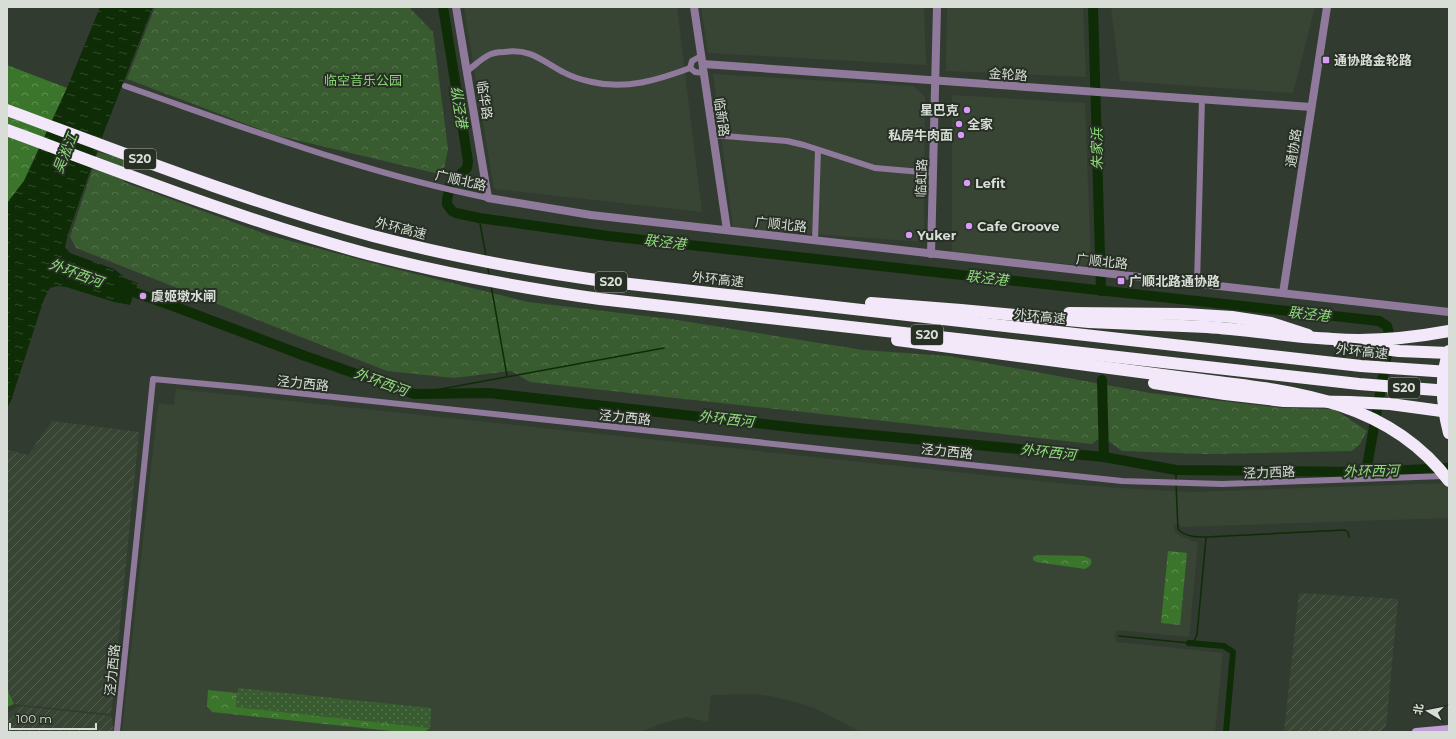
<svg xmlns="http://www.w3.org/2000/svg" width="1456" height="739" viewBox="0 0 1456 739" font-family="Montserrat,'Noto Sans SC',sans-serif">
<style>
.built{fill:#384534}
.industrial{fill:url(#industrial-furrows)}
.grass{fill:url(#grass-dots)}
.forest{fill:url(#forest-crowns)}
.park{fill:url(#park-crowns)}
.water{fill:url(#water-ripples)}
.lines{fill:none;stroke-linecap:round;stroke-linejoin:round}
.stream{stroke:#0e2d06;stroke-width:1.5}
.canal{stroke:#0e2d06;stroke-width:6}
.river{stroke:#0e2d06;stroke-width:10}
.minor{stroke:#8f7a9c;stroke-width:6}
.tertiary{stroke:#8f7a9c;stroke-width:8}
.secondary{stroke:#c19fd4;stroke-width:8}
.motorway{stroke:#f2e8f9;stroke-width:12}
.motorway-bridge{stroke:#f2e8f9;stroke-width:12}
.poi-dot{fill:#d89bf8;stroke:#283026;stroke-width:1.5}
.labels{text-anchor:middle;stroke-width:4;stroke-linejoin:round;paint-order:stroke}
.shield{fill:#283026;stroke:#a3aaa2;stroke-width:1}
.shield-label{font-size:12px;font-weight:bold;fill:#d8ded7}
.poi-label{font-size:13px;font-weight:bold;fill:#d8ded7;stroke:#283026;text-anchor:start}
.street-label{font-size:13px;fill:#d8ded7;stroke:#283026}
.park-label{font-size:13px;fill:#87d673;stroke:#283026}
.water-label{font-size:14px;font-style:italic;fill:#8edc7a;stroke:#283026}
</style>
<defs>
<pattern id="industrial-furrows" width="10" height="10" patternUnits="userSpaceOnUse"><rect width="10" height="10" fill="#384534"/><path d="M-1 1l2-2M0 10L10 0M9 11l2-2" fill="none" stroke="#545f51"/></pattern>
<pattern id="grass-dots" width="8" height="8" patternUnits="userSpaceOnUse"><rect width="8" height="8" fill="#385b30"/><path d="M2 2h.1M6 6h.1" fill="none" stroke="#54724d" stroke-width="1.8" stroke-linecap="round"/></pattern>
<pattern id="forest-crowns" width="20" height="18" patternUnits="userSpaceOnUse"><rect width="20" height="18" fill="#3b752b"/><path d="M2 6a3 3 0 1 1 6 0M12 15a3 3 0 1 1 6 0" fill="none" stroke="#608f53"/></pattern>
<pattern id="park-crowns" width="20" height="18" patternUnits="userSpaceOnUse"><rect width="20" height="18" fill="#385b30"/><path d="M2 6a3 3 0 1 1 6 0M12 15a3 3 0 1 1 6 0" fill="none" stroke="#54724d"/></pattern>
<pattern id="water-ripples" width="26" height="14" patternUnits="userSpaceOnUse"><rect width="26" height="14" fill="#0e2d06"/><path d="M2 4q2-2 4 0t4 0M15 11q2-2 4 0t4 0" fill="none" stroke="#304b2a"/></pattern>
</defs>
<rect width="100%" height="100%" fill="#323b30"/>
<g class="built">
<path d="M 464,7 L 677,7 L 702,212 L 494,189 Z"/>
<path d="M 701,7 L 924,7 L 926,65 L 708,53 Z"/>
<path d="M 947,7 L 1083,7 L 1086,77 L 946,71 Z"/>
<path d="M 1111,7 L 1315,7 L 1293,93 L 1120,81 Z"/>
<path d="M 713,74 L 913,86 L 925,97 L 924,242 L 733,228 Z"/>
<path d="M 952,95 L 1085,103 L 1091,266 L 952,253 Z"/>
<path d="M 176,389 L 1068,484 L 1135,489 L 1193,492 L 1449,483 L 1449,518 L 1180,527 L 1180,524 L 1174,524 L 1174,529 L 1176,533 L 1180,536 L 1198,543 L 1189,637 L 1117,630 L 1114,637 L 1117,642 L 1223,653 L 1215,732 L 861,732 L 816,709 L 799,703 L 770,696 L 754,694 L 711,695 L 708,722 L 686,717 L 661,724 L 640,732 L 122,732 L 157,413 L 159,403 L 174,405 Z"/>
</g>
<g class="industrial">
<path d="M 52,421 L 139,432 L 111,714 L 14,704 L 7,689 L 7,450 L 28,455 Z"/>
<path d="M 1299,593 L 1398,599 L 1386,727 L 1379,732 L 1284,732 Z"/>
<path d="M 19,706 L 111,716 L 114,732 L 7,732 L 7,713 Z"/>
</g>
<path class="grass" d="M 238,688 L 431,708 L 430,728 L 236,707 Z"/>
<g class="forest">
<path d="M 7,65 L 67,88 L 24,181 L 7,203 Z"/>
<path d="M 1168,551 L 1187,553 L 1180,625 L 1161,623 Z"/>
<path d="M 1037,555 L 1084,556 L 1091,559 C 1092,565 1090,566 1085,569 L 1036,562 L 1033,560 L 1033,557 Z"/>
<path d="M 7,689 L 14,704 L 7,707 Z"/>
<path d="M 208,690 L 237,693 L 236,707 L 430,728 L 424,732 L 401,732 L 212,712 L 207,706 Z"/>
</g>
<g class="park">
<path d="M 155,7 L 409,7 L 433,32 L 448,149 L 443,175 L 275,135 L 127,79 Z"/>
<path d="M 98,152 L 129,160 L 124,182 L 268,235 L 384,266 L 528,302 L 671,319 L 863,350 L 949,356 L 1150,393 L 1283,408 L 1334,409 L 1367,431 L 1360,444 L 1352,451 L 1206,454 L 1122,451 L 1110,442 L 1097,440 L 1092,444 L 530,382 L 511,371 L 454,378 L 387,371 L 76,248 L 70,237 Z"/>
</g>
<path class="water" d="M 100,7 L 153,7 L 104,132 L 68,234 L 65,247 L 70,253 L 114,269 L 127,279 L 138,283 L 130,305 L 114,302 L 66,287 L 58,286 L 50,288 L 44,299 L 11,401 L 7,408 L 7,203 L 24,181 L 67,88 Z"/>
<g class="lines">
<g class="stream">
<path d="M 479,218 L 486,256"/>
<path d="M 488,268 L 489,276"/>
<path d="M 491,285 L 507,376"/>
<path d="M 414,394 L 664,348"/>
<path d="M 1176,470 L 1176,480"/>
<path d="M 1176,484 L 1178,529 C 1185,537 1197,537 1206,537 L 1345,530 L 1348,532 L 1349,537"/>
<path d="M 1119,636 L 1189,643 L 1194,641 L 1197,635 L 1206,538"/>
</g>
<path class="canal" d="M 1189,643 L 1224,646 L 1233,652 L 1226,732"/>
<g class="river">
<path d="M 443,7 L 468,161 L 467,168 L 450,185 L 447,200 L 447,204 L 452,211 L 456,213 L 479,218 L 608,236 L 1379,321 L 1387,326 L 1390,337 L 1366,472"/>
<path d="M 1093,7 L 1101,291"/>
<path d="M 122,288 L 173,306 L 305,356 L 414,394 L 489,393 L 808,429 L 1104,457 L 1176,470 L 1366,472 L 1449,468"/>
<path d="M 1102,380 L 1104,457"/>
</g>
<g class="minor">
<path d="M 701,56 L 692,61 L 690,68 L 695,72 L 704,73"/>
<path d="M 467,71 C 474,66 480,60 487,56 C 492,53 498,52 504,52 C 531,48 542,61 563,72 C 572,77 582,80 592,82 C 626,90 658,80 690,68"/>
<path d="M 125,86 C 246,128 363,173 488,198"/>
<path d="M 713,135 L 787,141 L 804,145 L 875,168 L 933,173"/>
<path d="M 815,240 L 818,150"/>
<path d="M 1197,283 L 1202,99"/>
<path d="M 117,731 L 153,379 L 239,387 L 1122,481 L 1222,484 L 1444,476"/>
</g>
<g class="tertiary">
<path d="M 456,7 L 488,198 L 591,215 L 1449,312"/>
<path d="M 694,7 L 727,230"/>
<path d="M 703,64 L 1311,107"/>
<path d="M 931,254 L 937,7"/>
<path d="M 1283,293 L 1327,7"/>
</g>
<path class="secondary" d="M 1416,732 L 1449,729"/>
<g class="motorway">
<path d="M 7,110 C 128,155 248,202 373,236 C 449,256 525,270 603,281 L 1361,366 L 1449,372"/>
<path d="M 7,130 C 126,174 245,221 368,254 C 445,274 522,288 600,299 L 1359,384 L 1449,391"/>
<path d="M 871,303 L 961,310 L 1089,322 L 1207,327"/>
<path d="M 1069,313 L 1185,314 L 1232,317 L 1271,323 L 1308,335"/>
<path d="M 897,340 L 1178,377"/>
<path d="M 1339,343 L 1399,351 L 1449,353"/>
<path d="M 1154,383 L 1225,394 L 1284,401 L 1350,402 L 1390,404 L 1449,412"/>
</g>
<g class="motorway-bridge">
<path d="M 1207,327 C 1249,330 1291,337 1333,339 C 1372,342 1411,338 1449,331"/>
<path d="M 1449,351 C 1439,378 1442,406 1449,433"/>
<path d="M 1178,377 C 1278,390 1384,394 1449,481"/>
</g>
</g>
<g class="poi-dot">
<rect x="1322" y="56" width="8" height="8" rx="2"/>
<circle cx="967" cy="110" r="4"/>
<circle cx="959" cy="124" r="4"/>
<circle cx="961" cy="135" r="4"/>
<circle cx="967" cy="183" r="4"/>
<circle cx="969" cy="226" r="4"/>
<circle cx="909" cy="235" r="4"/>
<rect x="1117" y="277" width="8" height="8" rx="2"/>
<circle cx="143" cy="296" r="4"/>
</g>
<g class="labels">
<g class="shield">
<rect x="124" y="149" width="32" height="20" rx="3"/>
<rect x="595" y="272" width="32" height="20" rx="3"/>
<rect x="911" y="325" width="32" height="20" rx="3"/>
<rect x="1388" y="378" width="32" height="20" rx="3"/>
</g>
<g class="shield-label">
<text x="140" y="163">S20</text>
<text x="611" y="286">S20</text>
<text x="927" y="339">S20</text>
<text x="1404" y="392">S20</text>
</g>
<g class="poi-label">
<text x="1334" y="65">通协路金轮路</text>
<text x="959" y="115" text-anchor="end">星巴克</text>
<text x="967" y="129">全家</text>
<text x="953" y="140" text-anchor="end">私房牛肉面</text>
<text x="975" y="188">Lefit</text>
<text x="977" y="231">Cafe Groove</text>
<text x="917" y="240">Yuker</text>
<text x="1129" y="286">广顺北路通协路</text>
<text x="151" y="301">虞姬墩水闸</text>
</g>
<g class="street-label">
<text transform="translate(1008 74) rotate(4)" y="5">金轮路</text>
<text transform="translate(485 100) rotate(81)" y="5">临华路</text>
<text transform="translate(722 117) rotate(82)" y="5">临新路</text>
<text transform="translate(1293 148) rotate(-81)" y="5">通协路</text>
<text transform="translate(921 178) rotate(-88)" y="5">临虹路</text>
<text transform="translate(461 180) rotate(13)" y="5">广顺北路</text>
<text transform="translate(781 224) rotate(6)" y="5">广顺北路</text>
<text transform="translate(401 228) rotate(14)" y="5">外环高速</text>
<text transform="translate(1102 261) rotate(6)" y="5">广顺北路</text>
<text transform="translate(718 279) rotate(6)" y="5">外环高速</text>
<text transform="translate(1040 316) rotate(6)" y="5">外环高速</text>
<text transform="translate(1362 351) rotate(6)" y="5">外环高速</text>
<text transform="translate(303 383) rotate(6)" y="5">泾力西路</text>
<text transform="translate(625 417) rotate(6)" y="5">泾力西路</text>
<text transform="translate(947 451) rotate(6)" y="5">泾力西路</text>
<text transform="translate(1269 472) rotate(-2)" y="5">泾力西路</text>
<text transform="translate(112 670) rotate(-84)" y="5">泾力西路</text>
</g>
<g class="park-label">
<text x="363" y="85">临空音乐公园</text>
</g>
<g class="water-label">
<text transform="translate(459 107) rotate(81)" y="5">纵泾港</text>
<text transform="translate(1097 149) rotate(-91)" y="5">朱家浜</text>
<text transform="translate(65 153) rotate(-68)" y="5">吴淞江</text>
<text transform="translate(665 242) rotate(6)" y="5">联泾港</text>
<text transform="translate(76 273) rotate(20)" y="5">外环西河</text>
<text transform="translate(987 278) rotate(6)" y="5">联泾港</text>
<text transform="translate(1309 314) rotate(6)" y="5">联泾港</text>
<text transform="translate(381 382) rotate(20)" y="5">外环西河</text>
<text transform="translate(726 419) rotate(6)" y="5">外环西河</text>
<text transform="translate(1048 452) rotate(6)" y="5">外环西河</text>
<text transform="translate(1371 471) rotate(-1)" y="5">外环西河</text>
</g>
</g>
<rect width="1456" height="739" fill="none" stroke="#d8ded7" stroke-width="16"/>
<g transform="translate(1428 711) rotate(280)" stroke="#283026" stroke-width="3" paint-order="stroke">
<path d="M0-3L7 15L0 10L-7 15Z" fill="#d8ded7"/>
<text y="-6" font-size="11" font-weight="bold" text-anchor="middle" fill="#d8ded7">北</text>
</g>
<path d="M10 723v6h86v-6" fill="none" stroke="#d8ded7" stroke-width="2"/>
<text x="16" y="723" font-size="12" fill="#d8ded7" stroke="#283026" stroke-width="3" paint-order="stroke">100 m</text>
</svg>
